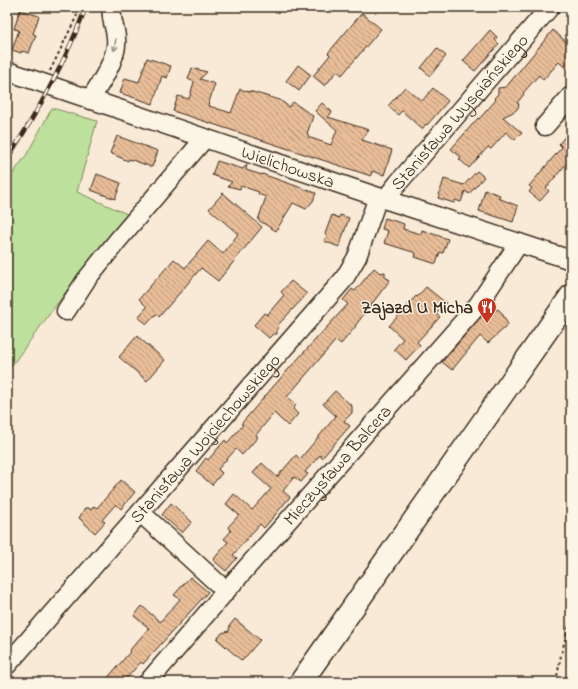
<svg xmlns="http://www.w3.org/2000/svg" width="578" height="689" viewBox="0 0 578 689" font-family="'Indie Flower',sans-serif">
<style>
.garden{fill:#bde19c;stroke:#7c865d}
.building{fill:url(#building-back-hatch);stroke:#3b2a1e}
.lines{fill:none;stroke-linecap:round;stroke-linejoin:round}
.minor-casing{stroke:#3b2a1e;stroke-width:21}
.major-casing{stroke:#3b2a1e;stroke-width:25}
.path{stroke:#3b2a1e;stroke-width:2;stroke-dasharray:3 3;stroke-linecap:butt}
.minor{stroke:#fcf5e5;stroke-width:18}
.major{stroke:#fcf5e5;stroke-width:22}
.rail-casing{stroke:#3b2a1e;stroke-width:4.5}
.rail{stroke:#fcf5e5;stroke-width:3;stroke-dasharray:9;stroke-linecap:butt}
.oneway{stroke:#9c9082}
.labels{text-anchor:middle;stroke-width:3;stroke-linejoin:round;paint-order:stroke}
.street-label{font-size:18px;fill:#3b2a1e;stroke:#fcf5e5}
.poi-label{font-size:18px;font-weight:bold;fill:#3b2a1e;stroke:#fcf5e5;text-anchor:end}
</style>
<defs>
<pattern id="building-back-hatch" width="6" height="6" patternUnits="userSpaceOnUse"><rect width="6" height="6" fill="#e8bd98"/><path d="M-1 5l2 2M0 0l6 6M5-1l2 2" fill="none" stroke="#bd9a7b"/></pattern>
</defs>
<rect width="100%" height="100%" fill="#f8ead6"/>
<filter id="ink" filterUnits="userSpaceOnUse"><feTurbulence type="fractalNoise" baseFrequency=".025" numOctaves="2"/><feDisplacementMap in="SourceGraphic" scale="8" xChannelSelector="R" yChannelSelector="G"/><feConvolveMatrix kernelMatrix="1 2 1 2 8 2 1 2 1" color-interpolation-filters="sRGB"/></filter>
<g filter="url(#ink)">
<path class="garden" d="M 52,108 L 97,121 L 77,192 L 127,214 L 76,278 L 7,372 L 7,182 L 27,154 Z"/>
<g class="building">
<path d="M 20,10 L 39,16 L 33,34 L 36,35 L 29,53 L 22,51 L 21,53 L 12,50 L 19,30 L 14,29 Z"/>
<path d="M 362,13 L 381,29 L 342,75 L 337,71 L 325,86 L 313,76 L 330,55 L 328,53 Z"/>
<path d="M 490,30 L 497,37 L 495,40 L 499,44 L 475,71 L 463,61 Z"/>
<path d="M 553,30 L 571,46 L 571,73 L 559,62 L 543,80 L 539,75 L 523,93 L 524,94 L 517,103 L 519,104 L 518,108 L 515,111 L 503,117 L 522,133 L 515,140 L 506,132 L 491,149 L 488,147 L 469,168 L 459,159 L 461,157 L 451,149 L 478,118 L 479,119 L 496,100 L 494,98 L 498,94 L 498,88 L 506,87 Z"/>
<path d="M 437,48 L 446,56 L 430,76 L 421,68 Z"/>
<path d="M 147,58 L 171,66 L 167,78 L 162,76 L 153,104 L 120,93 L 125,78 L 139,82 Z"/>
<path d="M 298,65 L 311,75 L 299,91 L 286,81 Z"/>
<path d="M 192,68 L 207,72 L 200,79 L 215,84 L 208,105 L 209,106 L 231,113 L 240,89 L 249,92 L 249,91 L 280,100 L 289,107 L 293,102 L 313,116 L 307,134 L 309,135 L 308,137 L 331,145 L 337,130 L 315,111 L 322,103 L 332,112 L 328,117 L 369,130 L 362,140 L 392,150 L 384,175 L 372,171 L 371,176 L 173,111 L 178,96 L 189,99 L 194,82 L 188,79 Z"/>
<path d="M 405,87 L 422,101 L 433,88 L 448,101 L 427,125 L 426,124 L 422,129 L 402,111 L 398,115 L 388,106 Z"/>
<path d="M 571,129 L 571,158 L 546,188 L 549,191 L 540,201 L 529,192 L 532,188 L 529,186 L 562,147 L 559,144 Z"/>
<path d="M 117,136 L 158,151 L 152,167 L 129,159 L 128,161 L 110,153 Z"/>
<path d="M 217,161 L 243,169 L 247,164 L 246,170 L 262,175 L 262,174 L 316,193 L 313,201 L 306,209 L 293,203 L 276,231 L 258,220 L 266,197 L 258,194 L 259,192 L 241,186 L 240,189 L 228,186 L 232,182 L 212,175 Z"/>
<path d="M 477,171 L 484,177 L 469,194 L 465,191 L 461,202 L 455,200 L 454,203 L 438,198 L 444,179 L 464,185 Z"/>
<path d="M 97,174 L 121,183 L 115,199 L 91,190 Z"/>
<path d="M 485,190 L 500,195 L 498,198 L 518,206 L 513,222 L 479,211 Z"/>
<path d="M 223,193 L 262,227 L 218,281 L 201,268 L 159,317 L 156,314 L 147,324 L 138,317 L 147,307 L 139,299 L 174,259 L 185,268 L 208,241 L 223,254 L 238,234 L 209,209 Z"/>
<path d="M 332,215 L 339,218 L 340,215 L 349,218 L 339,247 L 324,241 L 327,235 L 325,234 Z"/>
<path d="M 385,218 L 404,224 L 403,229 L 421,234 L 422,230 L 448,239 L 443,253 L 440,252 L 436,264 L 415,257 L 416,253 L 384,243 L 388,231 L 382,229 Z"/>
<path d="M 374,268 L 380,273 L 385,272 L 385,277 L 390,280 L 355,326 L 356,326 L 341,344 L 336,340 L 287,397 L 296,405 L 293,409 L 298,414 L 288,426 L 274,413 L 256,435 L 258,437 L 242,455 L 236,449 L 218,469 L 222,473 L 212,485 L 196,471 L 199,467 L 206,458 L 208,460 L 225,440 L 227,443 L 243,425 L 241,424 L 285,373 L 348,304 L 343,300 L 352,289 L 355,291 Z"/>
<path d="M 291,281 L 307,294 L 278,325 L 279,326 L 277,329 L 277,334 L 273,334 L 269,338 L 254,325 L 264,313 L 267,315 L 284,295 L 281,292 Z"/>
<path d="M 426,287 L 446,303 L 436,314 L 440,317 L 417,342 L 420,345 L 406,360 L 394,349 L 403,339 L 389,326 L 416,296 L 417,297 Z"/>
<path d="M 488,308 L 493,312 L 498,309 L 502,313 L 508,325 L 488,343 L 480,336 L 452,370 L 442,362 Z"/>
<path d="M 137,336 L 165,360 L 147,381 L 119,357 Z"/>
<path d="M 335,391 L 352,406 L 352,413 L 344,421 L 350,426 L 322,458 L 320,455 L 305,472 L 308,474 L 301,482 L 294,477 L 283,491 L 290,497 L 264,528 L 260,524 L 233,555 L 237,558 L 226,571 L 213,560 L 228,542 L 224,539 L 231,531 L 228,527 L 239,515 L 226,504 L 234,494 L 252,510 L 271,489 L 253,473 L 262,463 L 277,477 L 296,455 L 300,459 L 336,416 L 323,404 Z"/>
<path d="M 121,480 L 135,492 L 121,509 L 116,504 L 102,520 L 105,522 L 95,533 L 79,518 L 85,508 L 89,508 L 91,510 L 94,506 L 97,508 Z"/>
<path d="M 171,503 L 192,522 L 182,533 L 162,515 Z"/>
<path d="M 190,577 L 208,592 L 143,664 L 141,662 L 123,682 L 104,682 L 130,652 L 129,651 L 149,628 L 134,616 L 142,606 L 160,622 L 180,599 L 174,595 Z"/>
<path d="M 235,619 L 260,640 L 242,661 L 217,639 L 222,633 L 229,631 L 230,625 Z"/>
</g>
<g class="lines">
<g class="minor-casing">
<g id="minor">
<path id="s1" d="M 7,71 L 378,197 L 571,260"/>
<path d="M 90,100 C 100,83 119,57 116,37 C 115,25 110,20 112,7"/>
<path d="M 545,126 L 571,96"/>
<path id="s2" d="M 388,200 L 390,193 L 398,183 L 550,7"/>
<path d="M 66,311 L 86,280 L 118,240 L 205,138"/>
<path d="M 141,513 L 226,591"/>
<path id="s3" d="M 7,665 L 344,279 L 357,257 L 378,197"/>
<path id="s4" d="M 148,682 L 226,591 L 478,305 L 519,243"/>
</g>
</g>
<g class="major-casing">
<path id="major" d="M 301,682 L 571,296"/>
</g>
<g class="path">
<path d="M 50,71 L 81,7"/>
<path d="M 556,682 L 561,655 L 571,618"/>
</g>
<use href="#minor" class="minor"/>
<use href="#major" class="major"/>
<g class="rail-casing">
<path id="rail" d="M 7,159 C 38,112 66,60 86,7"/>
</g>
<use href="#rail" class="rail"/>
</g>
<defs><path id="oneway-shaft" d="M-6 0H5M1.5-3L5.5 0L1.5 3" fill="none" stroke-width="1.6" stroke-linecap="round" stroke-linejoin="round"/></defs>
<use class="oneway" href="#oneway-shaft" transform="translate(115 45) rotate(98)"/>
</g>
<defs>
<g id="restaurant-pin" transform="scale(1)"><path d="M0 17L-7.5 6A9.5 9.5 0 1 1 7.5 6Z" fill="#c8321e" stroke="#fcf5e5"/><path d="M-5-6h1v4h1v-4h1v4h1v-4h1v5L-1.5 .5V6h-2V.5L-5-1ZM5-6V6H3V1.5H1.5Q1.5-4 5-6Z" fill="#fff"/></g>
</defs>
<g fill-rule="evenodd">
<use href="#restaurant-pin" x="487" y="307"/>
</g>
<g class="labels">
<g class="street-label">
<text dy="6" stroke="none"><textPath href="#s2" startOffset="114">Stanisława Wyspiańskiego</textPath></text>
<text dy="6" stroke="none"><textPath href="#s1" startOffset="297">Wielichowska</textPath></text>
<text dy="6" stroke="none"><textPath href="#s3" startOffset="301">Stanisława Wojciechowskiego</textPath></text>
<text dy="6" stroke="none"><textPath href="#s4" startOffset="288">Mieczysława Balcera</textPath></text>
</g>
<g class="poi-label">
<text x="473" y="313">Zajazd U Micha</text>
</g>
</g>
<rect width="578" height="689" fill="none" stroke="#fcf5e5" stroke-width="24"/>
<rect x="12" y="12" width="554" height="665" fill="none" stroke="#3b2a1e" stroke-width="1.5" filter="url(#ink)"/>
</svg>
